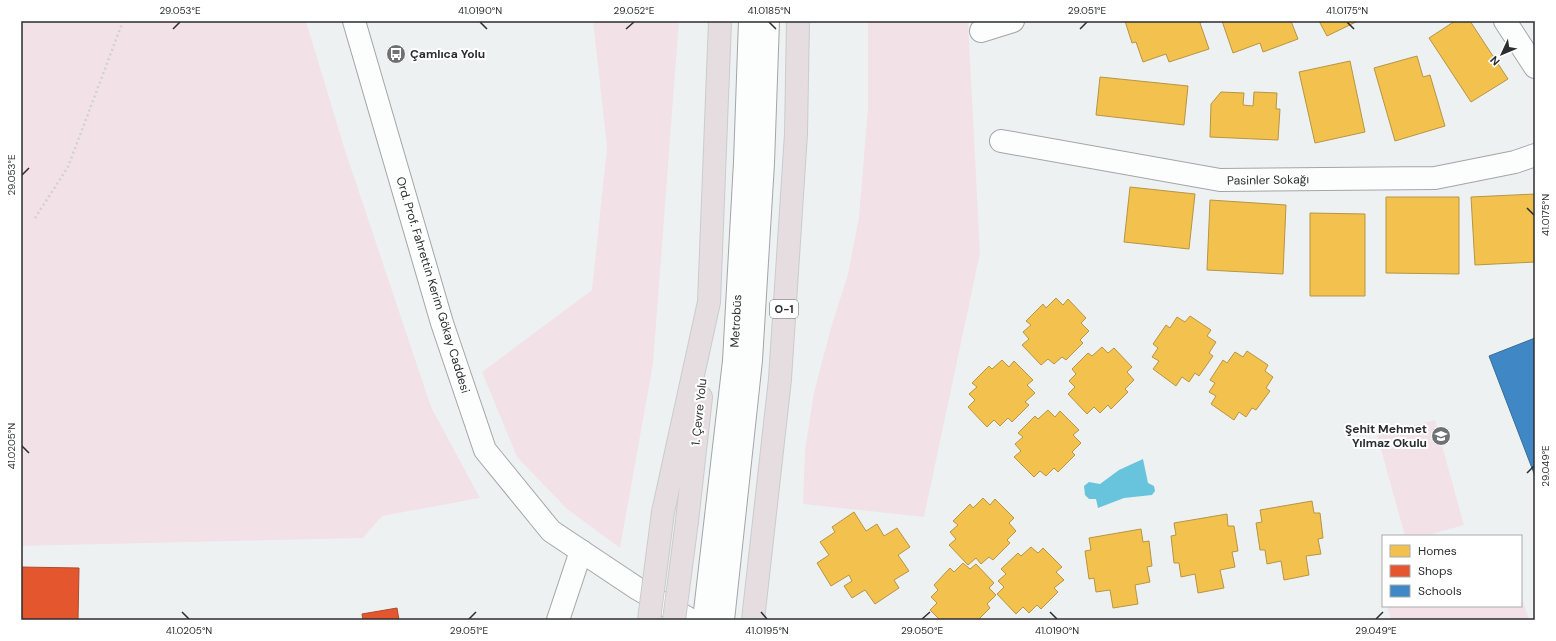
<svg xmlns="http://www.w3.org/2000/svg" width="1556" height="641" viewBox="0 0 1556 641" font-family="'DM Sans',sans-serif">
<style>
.green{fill:#f2e2e8}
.water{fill:#68c4dc}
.homes{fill:#f2c14e;stroke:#b69544}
.shops{fill:#e4572e;stroke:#ac4a2e}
.schools{fill:#3f88c5;stroke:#396d98}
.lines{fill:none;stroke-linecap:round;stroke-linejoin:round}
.minor-casing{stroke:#a3a5a6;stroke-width:24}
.highway-casing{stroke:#cacccc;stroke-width:24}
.path{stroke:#d0d1d1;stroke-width:2.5;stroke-dasharray:2 3;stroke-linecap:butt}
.minor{stroke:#fcfdfd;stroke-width:22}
.highway{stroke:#e6dde1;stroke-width:22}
.highway-bridge-casing{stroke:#cacccc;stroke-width:24;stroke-linecap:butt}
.highway-bridge{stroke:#e6dde1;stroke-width:22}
.ticks{fill:none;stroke:#2b2d2e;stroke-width:1.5}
.labels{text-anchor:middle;stroke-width:4;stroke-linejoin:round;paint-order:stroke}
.shield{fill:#fff;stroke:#6b6c6d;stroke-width:1}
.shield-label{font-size:11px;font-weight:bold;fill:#2b2d2e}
.poi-label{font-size:12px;font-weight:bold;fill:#2b2d2e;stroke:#fff;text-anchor:start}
.street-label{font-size:12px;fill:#2b2d2e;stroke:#fff}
.neatline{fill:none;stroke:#2b2d2e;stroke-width:1.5}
.ticks-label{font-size:10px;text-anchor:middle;fill:#2b2d2e}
</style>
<rect width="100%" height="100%" fill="#eef1f2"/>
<g class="green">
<path d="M 21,21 L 306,21 L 344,147 L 431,407 L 480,498 L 382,516 L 363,538 L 21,546 Z"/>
<path d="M 593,21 L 679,21 L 653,364 L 620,548 L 567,509 L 517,457 L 482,372 L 592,290 L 607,147 Z"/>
<path d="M 868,21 L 968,21 L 980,253 L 924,517 L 803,504 L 805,450 L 814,392 L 831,328 L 848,274 L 859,217 L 868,107 Z"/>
<path d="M 1435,420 L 1464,525 L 1425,536 L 1405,536 L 1377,435 Z"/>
<path d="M 1521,594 L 1529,620 L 1391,620 L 1387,606 L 1521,606 Z"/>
</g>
<path class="water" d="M 1143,459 L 1148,483 L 1154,486 L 1155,491 L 1152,495 L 1124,498 L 1098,508 L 1096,499 L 1089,499 L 1085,495 L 1084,486 L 1089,482 L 1100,484 L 1119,470 Z"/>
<g class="homes">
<path d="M 1125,21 L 1204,21 L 1200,23 L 1209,49 L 1169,62 L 1166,54 L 1143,62 L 1136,42 L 1132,43 Z"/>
<path d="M 1222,21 L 1291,21 L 1298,39 L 1263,52 L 1260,43 L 1233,53 Z"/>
<path d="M 1319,21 L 1358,21 L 1327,36 Z"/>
<path d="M 1455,21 L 1470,21 L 1508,79 L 1471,102 L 1429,38 Z"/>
<path d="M 1417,56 L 1423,77 L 1430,75 L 1445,126 L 1395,141 L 1374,68 Z"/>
<path d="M 1350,61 L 1365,132 L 1315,143 L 1299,72 Z"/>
<path d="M 1100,77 L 1188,86 L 1184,125 L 1096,115 Z"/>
<path d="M 1221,92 L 1244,93 L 1243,105 L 1253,106 L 1254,92 L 1277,93 L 1276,109 L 1280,109 L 1278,140 L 1210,137 L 1211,104 Z"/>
<path d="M 1130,187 L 1195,194 L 1189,249 L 1124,242 Z"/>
<path d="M 1535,194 L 1535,262 L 1475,265 L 1471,197 Z"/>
<path d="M 1386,197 L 1459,197 L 1459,274 L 1386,273 Z"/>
<path d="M 1210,200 L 1286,205 L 1283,274 L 1207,270 Z"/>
<path d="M 1310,213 L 1365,214 L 1365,296 L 1310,296 Z"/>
<path d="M 1056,298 L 1063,305 L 1068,299 L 1086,318 L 1081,323 L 1089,331 L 1080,340 L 1083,343 L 1066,360 L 1062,357 L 1054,364 L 1048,359 L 1041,365 L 1022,345 L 1029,339 L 1023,332 L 1031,325 L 1026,321 L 1043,304 L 1046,308 Z"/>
<path d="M 1190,316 L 1211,330 L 1207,336 L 1216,342 L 1209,353 L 1213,356 L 1199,376 L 1195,373 L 1189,382 L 1182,377 L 1176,386 L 1153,369 L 1159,361 L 1152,357 L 1158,348 L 1153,344 L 1166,325 L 1170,328 L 1177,317 L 1185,322 Z"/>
<path d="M 1102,347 L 1108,353 L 1114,348 L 1132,367 L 1127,372 L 1134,380 L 1125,389 L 1128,392 L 1111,409 L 1108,405 L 1100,413 L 1094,407 L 1087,414 L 1068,394 L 1075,387 L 1069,381 L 1076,374 L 1072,369 L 1088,353 L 1092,356 Z"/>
<path d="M 1247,351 L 1268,365 L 1265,371 L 1273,377 L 1266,388 L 1270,391 L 1256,410 L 1252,408 L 1246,417 L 1239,412 L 1234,420 L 1211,404 L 1216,396 L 1209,392 L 1215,383 L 1210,380 L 1223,360 L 1227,363 L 1235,352 L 1243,357 Z"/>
<path d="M 1002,360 L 1009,367 L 1014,361 L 1033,380 L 1027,385 L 1035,393 L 1025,402 L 1029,405 L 1012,422 L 1008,418 L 1000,426 L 994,420 L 987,427 L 968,407 L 975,400 L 969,394 L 977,387 L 972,383 L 989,366 L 992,369 Z"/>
<path d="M 1048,410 L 1055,417 L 1060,411 L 1079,430 L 1073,435 L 1081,443 L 1072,452 L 1075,455 L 1058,472 L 1054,468 L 1046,476 L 1040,471 L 1034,477 L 1014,457 L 1021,451 L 1015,444 L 1023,437 L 1018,433 L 1035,416 L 1038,419 Z"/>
<path d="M 983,498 L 990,505 L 995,499 L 1014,518 L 1009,523 L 1016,531 L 1007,540 L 1010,543 L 993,560 L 989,557 L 981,564 L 976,558 L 968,565 L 949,545 L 956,539 L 950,532 L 958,525 L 953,521 L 970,504 L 973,508 Z"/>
<path d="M 1312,501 L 1314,513 L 1320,513 L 1323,538 L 1318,539 L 1321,554 L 1306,556 L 1309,575 L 1284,580 L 1281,561 L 1267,564 L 1265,550 L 1260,550 L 1256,523 L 1262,522 L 1260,510 Z"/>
<path d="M 854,512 L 866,531 L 877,524 L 884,536 L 897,528 L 910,547 L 898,555 L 909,571 L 894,580 L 899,588 L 875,604 L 865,590 L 852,598 L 844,586 L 852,581 L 849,575 L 831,586 L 817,563 L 829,555 L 820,542 L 835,532 L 832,527 Z"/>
<path d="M 1227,514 L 1228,526 L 1234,526 L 1238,551 L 1232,552 L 1235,567 L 1220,570 L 1224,588 L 1198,593 L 1195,574 L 1181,577 L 1179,563 L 1174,563 L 1171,536 L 1176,535 L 1174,523 Z"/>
<path d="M 1141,529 L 1143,542 L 1149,541 L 1152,566 L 1147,567 L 1150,582 L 1135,585 L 1138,604 L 1113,608 L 1110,590 L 1096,592 L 1094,578 L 1089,579 L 1085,551 L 1091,550 L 1089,538 Z"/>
<path d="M 1031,547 L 1038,553 L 1043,548 L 1062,567 L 1056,572 L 1064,580 L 1054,588 L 1058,592 L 1041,609 L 1037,605 L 1029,613 L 1023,607 L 1016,614 L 997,594 L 1004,587 L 998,581 L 1006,574 L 1001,569 L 1018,553 L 1021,556 Z"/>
<path d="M 963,563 L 970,569 L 976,564 L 994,583 L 989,588 L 996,595 L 987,604 L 990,608 L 978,620 L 940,620 L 930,610 L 937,603 L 931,597 L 938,590 L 934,585 L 950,568 L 954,572 Z"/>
</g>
<g class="shops">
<path d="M 21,567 L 79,568 L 78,620 L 21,620 Z"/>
<path d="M 397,608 L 399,620 L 363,620 L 362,614 Z"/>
</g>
<path class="schools" d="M 1535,338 L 1535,476 L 1489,356 Z"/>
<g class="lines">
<g class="minor-casing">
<g id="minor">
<path d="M 354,21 L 442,323 L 485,450 L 551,531 L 638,589 L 691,620"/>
<path d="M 1505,21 L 1535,67"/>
<path d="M 981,31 L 1013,21"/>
<path d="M 1001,141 L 1220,180 L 1435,178 L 1515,162 L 1535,155"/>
<path d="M 558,620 L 581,551"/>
<path d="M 704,620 L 734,361 L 745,162 L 750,21"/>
<path d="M 723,620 L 751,360 L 763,163 L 768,21"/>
</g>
</g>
<g class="highway-casing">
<g id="highway">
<path d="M 663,512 L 709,302 L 720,21"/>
<path d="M 687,521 L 701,397"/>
<path d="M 753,620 L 780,379 L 796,134 L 798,21"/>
</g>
</g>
<path class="path" d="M 35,218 L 68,167 L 123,21"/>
<use href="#minor" class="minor"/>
<use href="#highway" class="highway"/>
<g class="highway-bridge-casing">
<g id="highway-bridge">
<path d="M 649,620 L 663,512"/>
<path d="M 674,620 L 687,521"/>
</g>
</g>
<use href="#highway-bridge" class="highway-bridge"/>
</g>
<path class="ticks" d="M 480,22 L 487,29M 769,22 L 776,29M 1347,22 L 1354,29M 173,29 L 180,22M 626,29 L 634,22M 1080,29 L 1087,22M 22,175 L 29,168M 1527,208 L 1534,215M 22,446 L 29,453M 1527,473 L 1534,466M 182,612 L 189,619M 761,612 L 767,619M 1050,612 L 1057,619M 469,619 L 476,612M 922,619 L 930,612M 1376,619 L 1383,612"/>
<defs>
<g id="bus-disc" transform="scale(1)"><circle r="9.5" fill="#6f7273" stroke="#fff"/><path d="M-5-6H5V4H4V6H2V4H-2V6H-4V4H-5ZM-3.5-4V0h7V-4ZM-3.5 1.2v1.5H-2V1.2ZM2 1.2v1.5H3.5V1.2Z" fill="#fff"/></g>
<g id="school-disc" transform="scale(1)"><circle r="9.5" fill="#6f7273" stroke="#fff"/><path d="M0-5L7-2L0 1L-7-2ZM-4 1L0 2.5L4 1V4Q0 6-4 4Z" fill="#fff"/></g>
</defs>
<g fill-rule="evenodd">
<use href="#bus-disc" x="396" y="54"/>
<use href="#school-disc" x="1441" y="436"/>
</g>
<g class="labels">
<rect class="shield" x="770" y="300" width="28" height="18" rx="3"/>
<g class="shield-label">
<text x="784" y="313">O-1</text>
</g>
<g class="poi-label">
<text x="410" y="58">Çamlıca Yolu</text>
<text x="1427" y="433" text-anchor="end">Şehit Mehmet<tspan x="1427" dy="14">Yılmaz Okulu</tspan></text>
</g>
<g class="street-label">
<text transform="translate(1268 180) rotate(-1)" y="4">Pasinler Sokağı</text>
<text transform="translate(433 285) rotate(73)" y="4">Ord. Prof. Fahrettin Kerim Gökay Caddesi</text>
<text transform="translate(736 321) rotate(-87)" y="4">Metrobüs</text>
<text transform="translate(699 412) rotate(-84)" y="4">1. Çevre Yolu</text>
</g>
</g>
<rect width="1556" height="641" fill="none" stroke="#ffffff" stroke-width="44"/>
<rect x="1382" y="535" width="140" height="72" fill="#ffffff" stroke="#aaabab"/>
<rect x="1390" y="545" width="20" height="12" fill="#f2c14e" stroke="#aaabab"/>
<text x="1418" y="555" font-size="12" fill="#2b2d2e">Homes</text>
<rect x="1390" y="565" width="20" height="12" fill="#e4572e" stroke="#aaabab"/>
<text x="1418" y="575" font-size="12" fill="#2b2d2e">Shops</text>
<rect x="1390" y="585" width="20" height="12" fill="#3f88c5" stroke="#aaabab"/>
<text x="1418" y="595" font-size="12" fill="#2b2d2e">Schools</text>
<g transform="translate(1502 54) rotate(226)" stroke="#ffffff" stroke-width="3" paint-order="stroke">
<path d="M0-3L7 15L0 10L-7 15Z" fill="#2b2d2e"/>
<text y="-6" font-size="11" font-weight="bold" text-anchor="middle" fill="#2b2d2e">N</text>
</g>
<rect x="22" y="22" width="1512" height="597" class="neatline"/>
<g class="ticks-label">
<text x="180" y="14">29.053°E</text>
<text x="480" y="14">41.0190°N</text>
<text x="634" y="14">29.052°E</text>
<text x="769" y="14">41.0185°N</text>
<text x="1087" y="14">29.051°E</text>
<text x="1347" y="14">41.0175°N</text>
<text transform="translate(11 175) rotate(-90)" y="4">29.053°E</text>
<text transform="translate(1545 215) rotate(-90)" y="4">41.0175°N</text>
<text transform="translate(11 446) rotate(-90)" y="4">41.0205°N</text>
<text transform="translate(1545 466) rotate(-90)" y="4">29.049°E</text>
<text x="189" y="634">41.0205°N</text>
<text x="469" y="634">29.051°E</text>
<text x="767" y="634">41.0195°N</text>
<text x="922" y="634">29.050°E</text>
<text x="1057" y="634">41.0190°N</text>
<text x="1376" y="634">29.049°E</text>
</g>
</svg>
